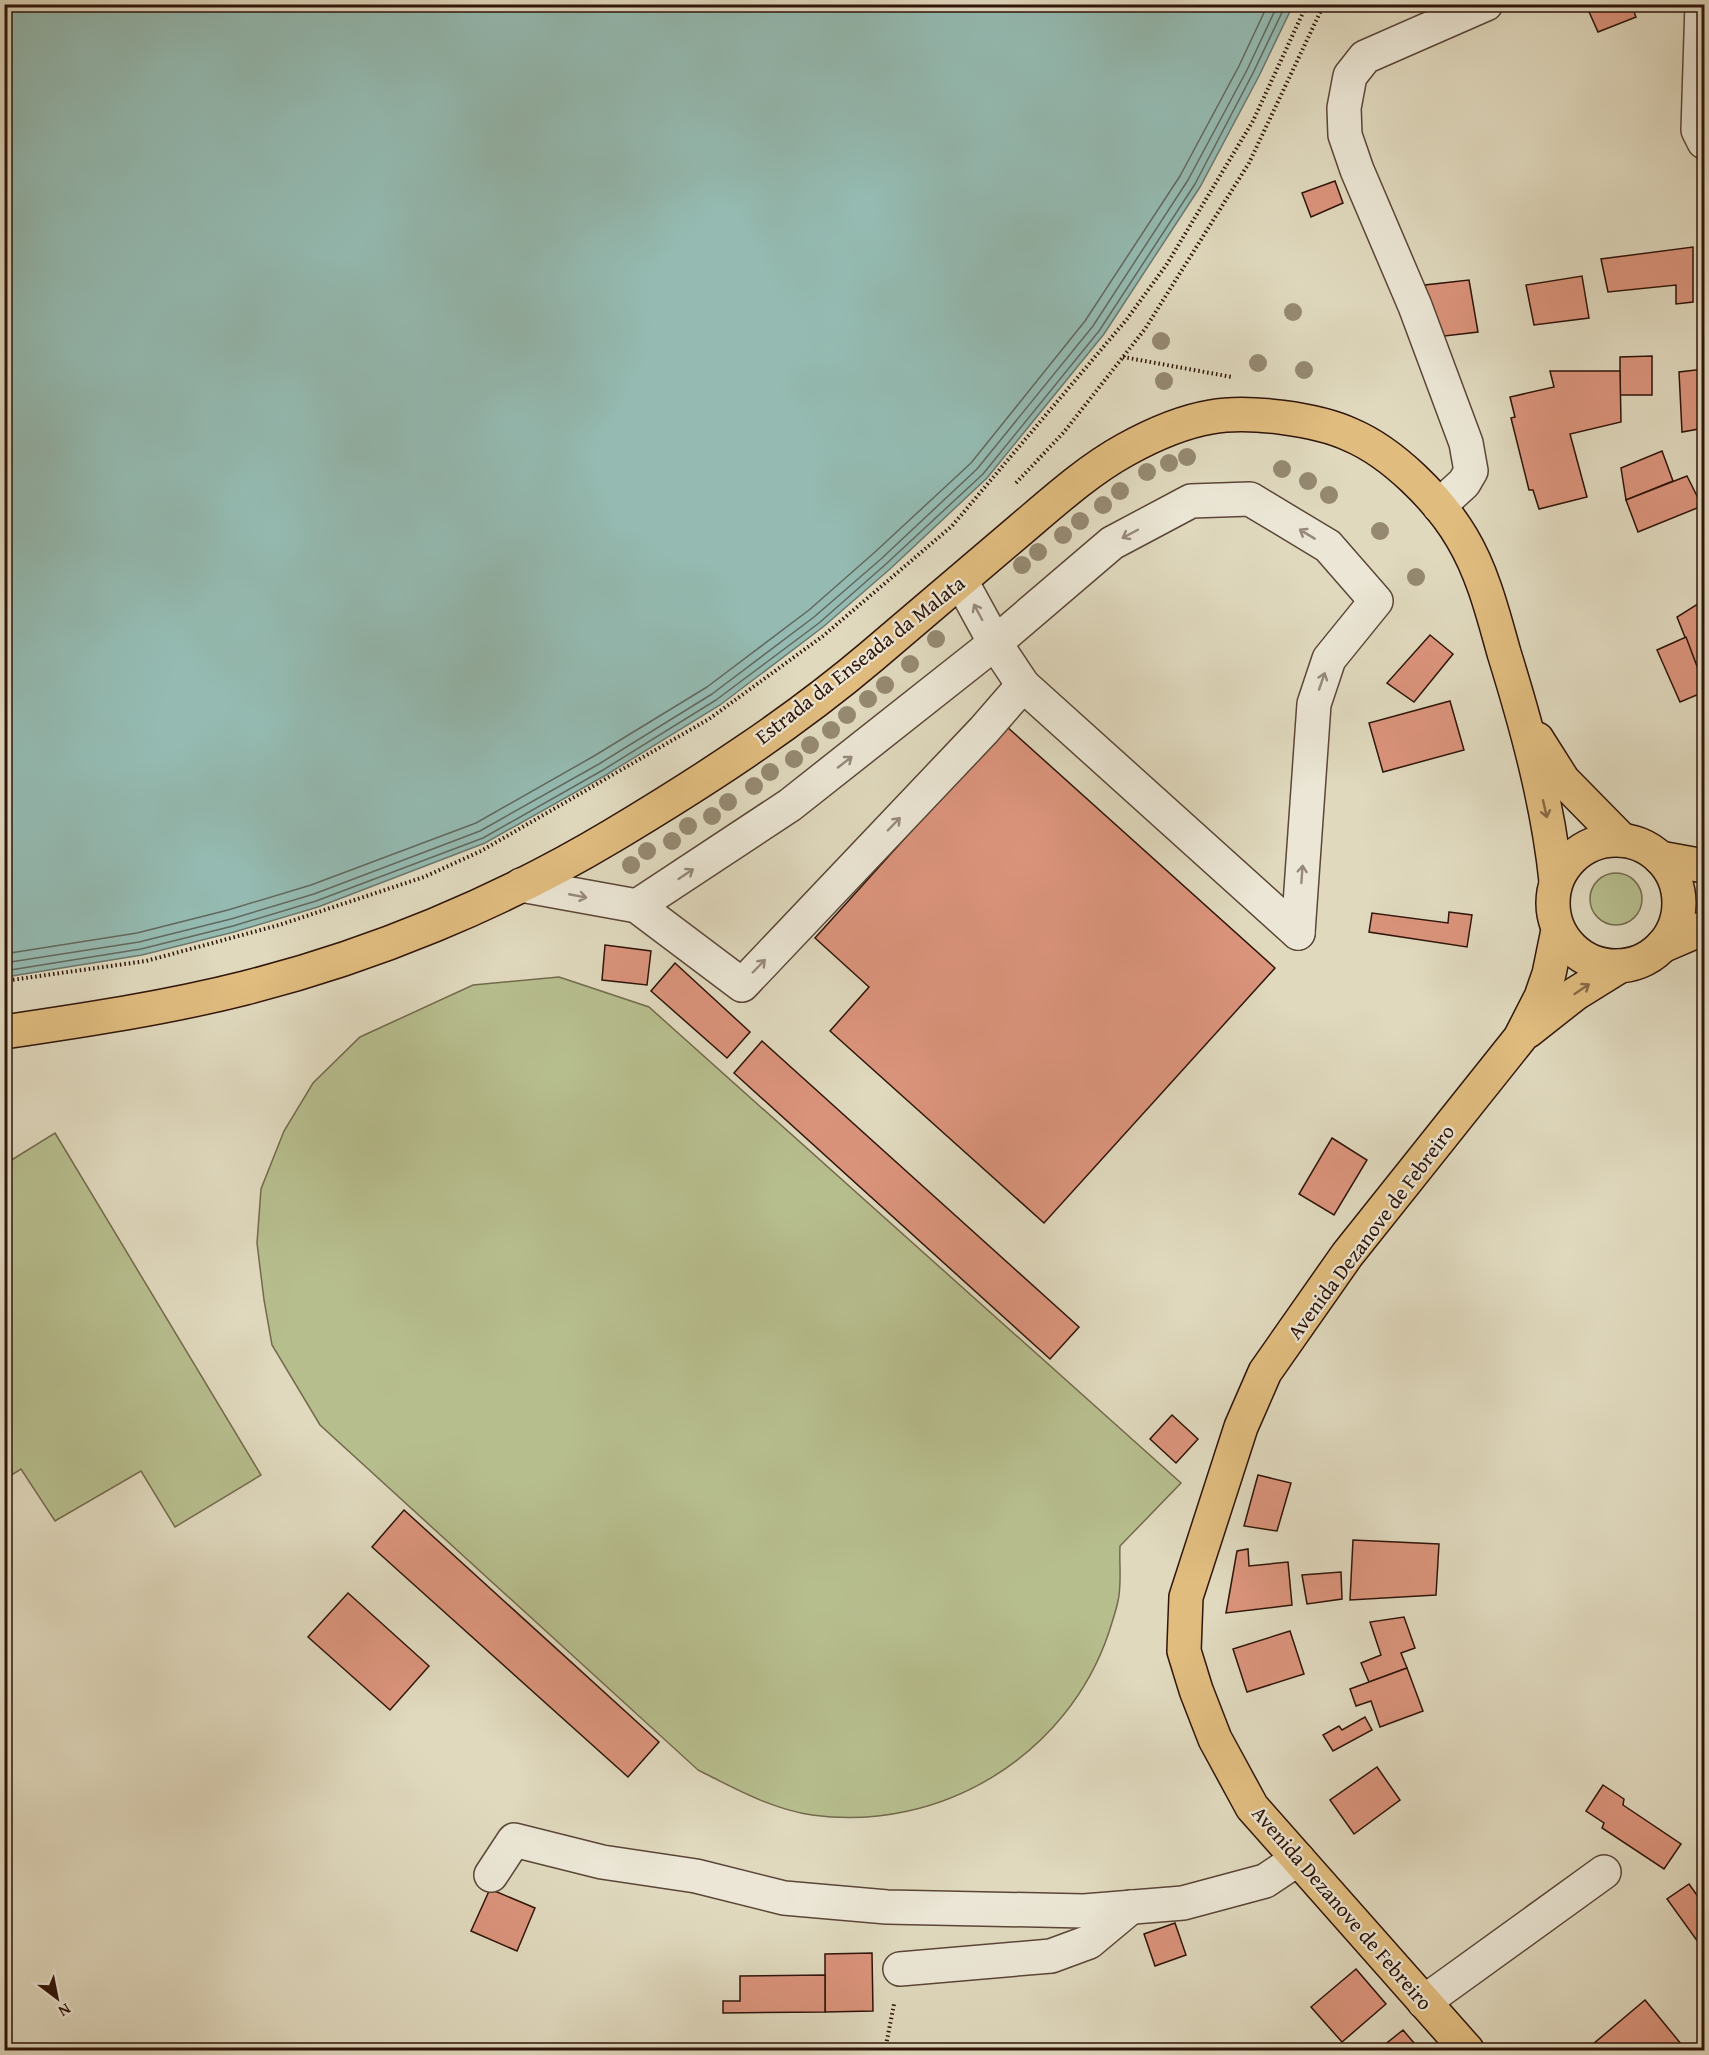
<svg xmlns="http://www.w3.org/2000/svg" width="1709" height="2055" viewBox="0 0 1709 2055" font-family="'Gentium Book Plus',serif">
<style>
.green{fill:#b7be8e;stroke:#736a4c;stroke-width:1.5}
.water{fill:#94bab1;stroke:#6c786e;stroke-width:1.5}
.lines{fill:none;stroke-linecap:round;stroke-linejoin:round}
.shore{stroke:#62685e;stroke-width:1.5}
.building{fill:#db947c;stroke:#2f150a;stroke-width:1.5}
.minor-casing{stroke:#5b4637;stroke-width:36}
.major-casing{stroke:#2f150a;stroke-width:36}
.path{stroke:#2f150a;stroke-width:4;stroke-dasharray:1.5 3;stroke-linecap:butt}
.minor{stroke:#ebe6d5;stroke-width:33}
.major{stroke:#e0bc7f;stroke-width:33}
.tree{fill:#958971}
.oneway{stroke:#96887a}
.oneway2{stroke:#886844}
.labels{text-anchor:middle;stroke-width:4.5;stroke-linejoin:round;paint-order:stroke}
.street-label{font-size:21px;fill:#2f150a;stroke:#ebe6d5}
</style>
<rect width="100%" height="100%" fill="#e0d9be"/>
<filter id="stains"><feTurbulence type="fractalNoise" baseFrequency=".00333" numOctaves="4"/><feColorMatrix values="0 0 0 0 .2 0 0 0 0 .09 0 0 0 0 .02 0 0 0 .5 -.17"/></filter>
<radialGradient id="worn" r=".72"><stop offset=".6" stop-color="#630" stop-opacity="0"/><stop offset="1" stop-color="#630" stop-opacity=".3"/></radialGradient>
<g class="green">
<circle cx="1616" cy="899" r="26"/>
<path d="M 559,977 L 649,1007 L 1181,1483 L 1120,1546 C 1119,1564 1122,1584 1118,1601 C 1116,1611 1112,1622 1109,1632 C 1068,1755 941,1833 812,1815 C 771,1809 734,1788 698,1770 L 320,1425 L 272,1345 L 264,1300 L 257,1243 L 261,1189 L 284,1131 L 313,1083 L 360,1037 L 473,985 Z"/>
<path d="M 55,1133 L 261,1475 L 175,1527 L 141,1471 L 55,1521 L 21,1469 L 5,1479 L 5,1164 Z"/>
</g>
<path class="water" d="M 5,4 L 1293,4 L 1293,5 L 1259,76 L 1200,187 L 1104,334 L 987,478 L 890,569 L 823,627 L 720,705 L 606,775 L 485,843 L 318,907 L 234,932 L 142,955 L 5,977 Z"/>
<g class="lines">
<g class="shore">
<path d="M 4,954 L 137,933 L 228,910 L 311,885 L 476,823 L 594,756 L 707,687 L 809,610 L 875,552 L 971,463 L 1085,321 L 1180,176 L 1239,66 L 1268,4"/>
<path d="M 4,963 L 139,942 L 231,919 L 314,894 L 480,831 L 599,764 L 712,694 L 814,617 L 881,559 L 977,469 L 1093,326 L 1188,180 L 1247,70 L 1278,4"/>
<path d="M 4,971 L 141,949 L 233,926 L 316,901 L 483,838 L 603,770 L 716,700 L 819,623 L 886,564 L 983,474 L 1099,331 L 1195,184 L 1253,73 L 1286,4"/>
</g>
</g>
<g class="building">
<path d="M 1631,4 L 1636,17 L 1598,32 L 1586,5 Z"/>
<path d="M 1335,181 L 1343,203 L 1311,217 L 1302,193 Z"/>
<path d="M 1693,247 L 1693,302 L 1676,304 L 1676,285 L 1608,292 L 1601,259 Z"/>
<path d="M 1582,276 L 1589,318 L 1534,325 L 1526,285 Z"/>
<path d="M 1469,280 L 1478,332 L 1436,337 L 1425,285 Z"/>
<path d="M 1652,356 L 1652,395 L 1620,395 L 1620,357 Z"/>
<path d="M 1704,369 L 1704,428 L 1682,432 L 1679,372 Z"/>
<path d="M 1550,371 L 1620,371 L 1621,422 L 1570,434 L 1587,497 L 1539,509 L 1533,490 L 1529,490 L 1511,418 L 1515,417 L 1510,397 L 1554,387 Z"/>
<path d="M 1662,451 L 1673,481 L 1626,500 L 1621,468 Z"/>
<path d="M 1687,476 L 1702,506 L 1638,532 L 1626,500 Z"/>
<path d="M 1704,600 L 1704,685 L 1677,617 Z"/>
<path d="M 1430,635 L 1453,654 L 1414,702 L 1387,683 Z"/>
<path d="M 1686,637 L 1704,685 L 1704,692 L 1680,702 L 1657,650 Z"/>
<path d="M 1450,701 L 1464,750 L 1383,772 L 1369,723 Z"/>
<path d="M 1006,726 L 1275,968 L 1044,1223 L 830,1031 L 869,987 L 815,938 Z"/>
<path d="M 1449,912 L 1472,915 L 1467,947 L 1369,932 L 1372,913 L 1448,923 Z"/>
<path d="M 605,945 L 651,951 L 647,985 L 602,980 Z"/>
<path d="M 675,963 L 750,1032 L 727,1058 L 651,991 Z"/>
<path d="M 762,1041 L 1079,1327 L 1050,1359 L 734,1073 Z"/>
<path d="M 1332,1138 L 1367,1160 L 1334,1215 L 1299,1194 Z"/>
<path d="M 1172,1415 L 1198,1439 L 1176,1463 L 1150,1439 Z"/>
<path d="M 1258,1475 L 1291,1483 L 1277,1531 L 1244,1526 Z"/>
<path d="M 404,1510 L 659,1742 L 628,1777 L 372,1547 Z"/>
<path d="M 1353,1540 L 1439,1544 L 1436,1595 L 1350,1600 Z"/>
<path d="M 1248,1549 L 1249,1566 L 1288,1562 L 1292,1605 L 1226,1613 L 1237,1551 Z"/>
<path d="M 1341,1572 L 1342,1599 L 1307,1604 L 1302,1575 Z"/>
<path d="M 348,1593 L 429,1666 L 390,1710 L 308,1637 Z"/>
<path d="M 1404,1617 L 1415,1648 L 1401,1653 L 1407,1668 L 1369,1682 L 1361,1663 L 1381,1655 L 1370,1622 Z"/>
<path d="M 1290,1631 L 1304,1674 L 1247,1692 L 1233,1649 Z"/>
<path d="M 1407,1668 L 1423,1711 L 1380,1727 L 1371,1701 L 1356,1706 L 1350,1689 Z"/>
<path d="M 1365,1717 L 1372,1730 L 1333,1751 L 1323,1735 L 1339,1726 L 1342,1730 Z"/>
<path d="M 1377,1767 L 1400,1800 L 1354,1834 L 1330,1800 Z"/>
<path d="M 1603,1785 L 1624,1799 L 1623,1805 L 1681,1844 L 1664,1869 L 1602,1828 L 1604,1823 L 1586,1811 Z"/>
<path d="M 1689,1884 L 1704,1905 L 1704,1937 L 1698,1942 L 1667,1899 Z"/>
<path d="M 490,1889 L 535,1908 L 517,1951 L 471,1931 Z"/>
<path d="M 1175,1923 L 1186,1955 L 1155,1966 L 1144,1934 Z"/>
<path d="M 872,1953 L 873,2011 L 825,2012 L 825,1954 Z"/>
<path d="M 1356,1969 L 1386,2004 L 1342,2042 L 1311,2007 Z"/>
<path d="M 825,1975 L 825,2012 L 723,2013 L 723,2001 L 740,2001 L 740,1976 Z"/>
<path d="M 1645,2000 L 1686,2050 L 1586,2050 Z"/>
<path d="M 1403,2030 L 1420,2050 L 1378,2050 Z"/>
</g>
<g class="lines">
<g class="minor-casing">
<g id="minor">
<path d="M 1702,4 L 1698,130 L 1704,142"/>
<path d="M 1439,506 L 1464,483 L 1471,471 L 1466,443 L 1415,306 L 1357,170 L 1345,135 L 1344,108 L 1350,76 L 1365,57 L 1486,4"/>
<path d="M 961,581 L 995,643 L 1023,685 L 1298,933"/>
<path d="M 521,885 L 637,906 L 742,985 L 984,730 L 1023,685"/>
<path d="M 637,906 L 790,805 L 995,643 L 1112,543 L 1191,501 L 1250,499 L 1328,546 L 1376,601 L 1329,659 L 1314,704 L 1298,933"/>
<path d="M 491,1875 L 514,1840 L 602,1862 L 696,1876 L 784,1898 L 887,1907 L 1084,1911 L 1183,1903 L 1265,1881 L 1298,1859"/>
<path d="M 900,1969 L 1051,1956 L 1089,1942 L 1131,1907"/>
<path d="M 1424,2002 L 1604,1872"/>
</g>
</g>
<g class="major-casing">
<g id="major">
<path d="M 1537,739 L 1563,780 L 1622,840"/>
<circle cx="1616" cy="903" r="63"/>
<path d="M 1660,858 L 1704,866"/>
<path d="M 1662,946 L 1704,928"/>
<path d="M 1528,1031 L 1575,994 L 1620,966"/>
<path d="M 4,1032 C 85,1020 166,1008 245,988 C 372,956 500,903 612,836 C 702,782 792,724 872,656 C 922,614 971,572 1020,530 C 1053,502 1087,471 1125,450 C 1152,435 1181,422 1211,417 C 1248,410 1317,419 1351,435 C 1393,453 1439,499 1462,538 C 1483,573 1493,614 1504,653 C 1527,727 1548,804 1556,881"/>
<path d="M 1467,2050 L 1252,1807 L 1215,1739 L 1196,1690 L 1184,1651 L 1186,1597 L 1241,1427 L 1265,1372 L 1347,1255 L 1520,1038 L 1541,997 L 1549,974 L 1558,930"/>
</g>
</g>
<g class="path">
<path d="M 1123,357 L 1232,377"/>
<path d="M 1016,483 L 1064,432 L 1145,329 L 1249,163 L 1324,4"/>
<path d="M 4,981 L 146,961 L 279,925 L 424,877 L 481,851 L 709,719 L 823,636 L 952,526 L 1127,319 L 1167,264 L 1253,121 L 1307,4"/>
<path d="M 885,2050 L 894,2004"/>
</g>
<use href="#minor" class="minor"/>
<use href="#major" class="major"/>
</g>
<g class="tree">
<circle cx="1293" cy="312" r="9"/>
<circle cx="1161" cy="341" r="9"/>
<circle cx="1258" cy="363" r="9"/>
<circle cx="1304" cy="370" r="9"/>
<circle cx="1164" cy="381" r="9"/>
<circle cx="1187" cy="457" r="9"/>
<circle cx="1169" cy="463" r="9"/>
<circle cx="1282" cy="469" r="9"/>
<circle cx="1147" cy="472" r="9"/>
<circle cx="1308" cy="481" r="9"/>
<circle cx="1120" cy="491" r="9"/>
<circle cx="1329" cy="495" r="9"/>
<circle cx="1103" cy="505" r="9"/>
<circle cx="1080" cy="521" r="9"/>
<circle cx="1380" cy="531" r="9"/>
<circle cx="1063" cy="535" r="9"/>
<circle cx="1038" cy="552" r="9"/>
<circle cx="1022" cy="565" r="9"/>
<circle cx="1416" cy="577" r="9"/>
<circle cx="936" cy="639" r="9"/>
<circle cx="910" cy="664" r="9"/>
<circle cx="885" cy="685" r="9"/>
<circle cx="868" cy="699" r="9"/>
<circle cx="847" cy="715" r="9"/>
<circle cx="831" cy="730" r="9"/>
<circle cx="810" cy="745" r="9"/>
<circle cx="794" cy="759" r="9"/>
<circle cx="770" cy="772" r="9"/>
<circle cx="754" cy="786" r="9"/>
<circle cx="728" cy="802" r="9"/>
<circle cx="712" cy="816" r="9"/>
<circle cx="688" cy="826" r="9"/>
<circle cx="672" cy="841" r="9"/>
<circle cx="647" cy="851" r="9"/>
<circle cx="631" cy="865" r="9"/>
</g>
<defs><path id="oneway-shaft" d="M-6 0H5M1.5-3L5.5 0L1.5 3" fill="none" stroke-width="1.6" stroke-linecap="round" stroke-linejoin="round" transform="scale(1.5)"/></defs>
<g class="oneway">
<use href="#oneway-shaft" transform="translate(1130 534) rotate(152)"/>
<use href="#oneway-shaft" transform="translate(1307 534) rotate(-149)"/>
<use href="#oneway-shaft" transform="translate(978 612) rotate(-118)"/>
<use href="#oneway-shaft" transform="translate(1322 681) rotate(-71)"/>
<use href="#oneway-shaft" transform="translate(845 762) rotate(-38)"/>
<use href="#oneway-shaft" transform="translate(894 824) rotate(-46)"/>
<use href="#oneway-shaft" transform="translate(686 874) rotate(-34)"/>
<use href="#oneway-shaft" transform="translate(1302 874) rotate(-86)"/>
<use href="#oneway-shaft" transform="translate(578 896) rotate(11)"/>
<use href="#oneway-shaft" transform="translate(759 966) rotate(-46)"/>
</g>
<g class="oneway2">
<use href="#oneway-shaft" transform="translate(1545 809) rotate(77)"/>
<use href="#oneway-shaft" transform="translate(1582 989) rotate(-34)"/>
</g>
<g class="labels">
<g class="street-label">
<text transform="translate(860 660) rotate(-38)" y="7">Estrada da Enseada da Malata</text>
<text transform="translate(1371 1232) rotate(-53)" y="7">Avenida Dezanove de Febreiro</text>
<text transform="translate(1342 1908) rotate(49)" y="7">Avenida Dezanove de Febreiro</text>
</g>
</g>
<rect width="1709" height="2055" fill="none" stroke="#e0d9be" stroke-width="24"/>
<rect x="6" y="6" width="1697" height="2043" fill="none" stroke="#2f150a" stroke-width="3"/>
<rect x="12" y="12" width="1685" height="2031" fill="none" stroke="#2f150a" stroke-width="1.5"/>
<g transform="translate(57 1998) rotate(148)" stroke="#ebe6d5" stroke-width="4.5" paint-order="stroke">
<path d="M0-4.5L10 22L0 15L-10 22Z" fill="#2f150a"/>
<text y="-9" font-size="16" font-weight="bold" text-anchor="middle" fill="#2f150a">N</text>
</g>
<rect width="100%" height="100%" filter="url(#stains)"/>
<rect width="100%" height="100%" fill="url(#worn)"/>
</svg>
